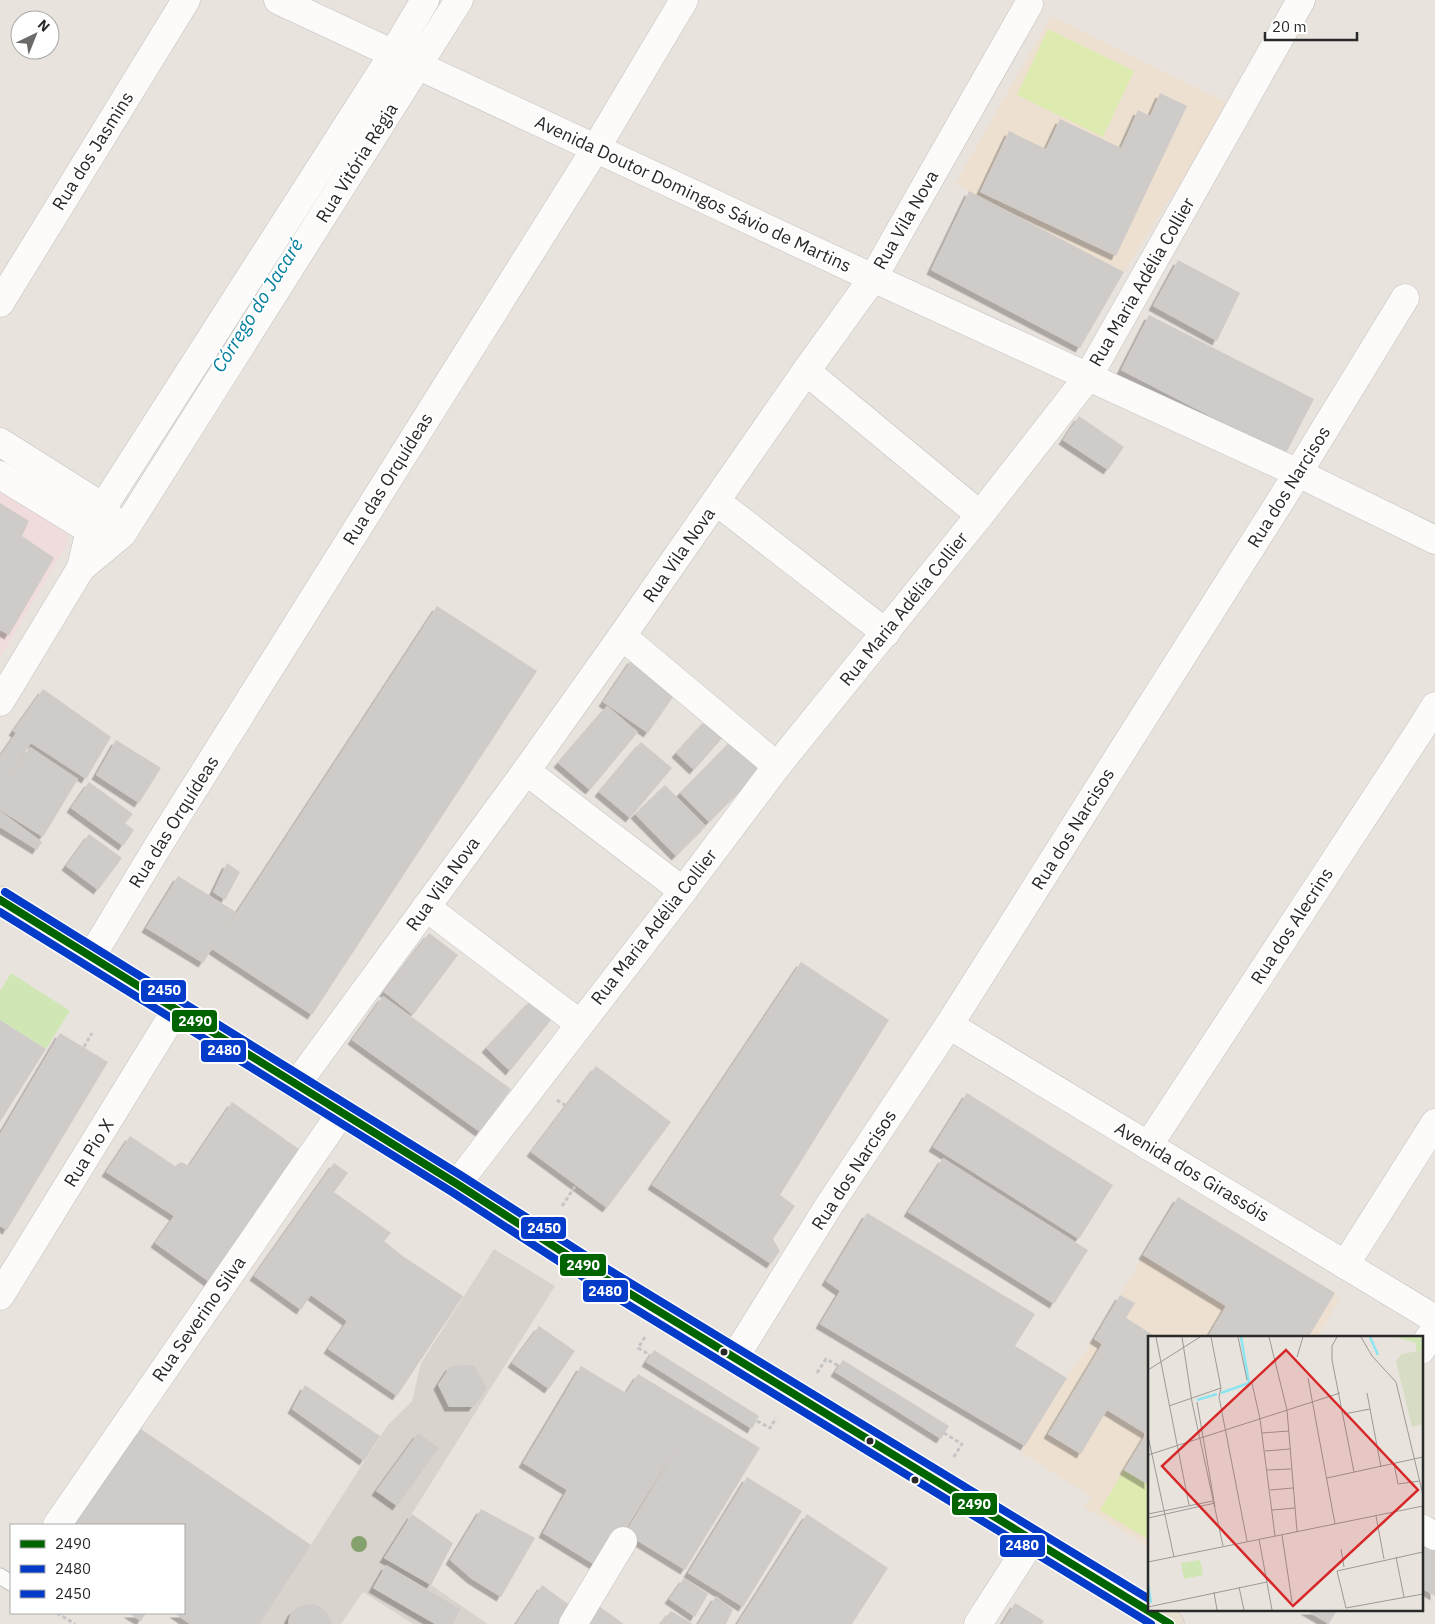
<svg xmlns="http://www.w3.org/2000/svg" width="1435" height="1624" viewBox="0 0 1435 1624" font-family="'IBM Plex Sans',sans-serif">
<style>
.education{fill:#ede0d1}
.medical{fill:#f0dcdd}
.green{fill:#d0e6b4}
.pitch{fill:#deebb0}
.plaza{fill:#d9d3ce}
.building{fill:#cfcbc8;filter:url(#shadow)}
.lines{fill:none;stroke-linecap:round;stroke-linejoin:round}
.service-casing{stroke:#c2c0c0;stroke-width:17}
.minor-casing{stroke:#c2c0c0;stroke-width:29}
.tertiary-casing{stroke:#c2c0c0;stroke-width:29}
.primary-casing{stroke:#c4c2c0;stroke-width:29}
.path{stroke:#c6c5c5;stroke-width:3;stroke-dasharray:4 2.5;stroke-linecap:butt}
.service{stroke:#fcfbfa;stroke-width:15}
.minor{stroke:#fcfbfa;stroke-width:28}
.tertiary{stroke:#fcfbfa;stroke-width:28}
.primary{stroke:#e8dfd1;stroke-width:28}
.bus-1-casing{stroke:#fff;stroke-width:11}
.bus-2-casing{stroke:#fff;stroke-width:11}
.bus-3-casing{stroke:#fff;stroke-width:11}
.bus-1{stroke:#006400;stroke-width:8}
.bus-2{stroke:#043bc9;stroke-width:8}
.bus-3{stroke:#043bc9;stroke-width:8}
.tree{fill:#85a26e}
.bus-dot{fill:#292929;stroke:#fff;stroke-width:2}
.labels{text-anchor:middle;stroke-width:4;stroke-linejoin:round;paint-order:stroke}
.street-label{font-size:18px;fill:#292929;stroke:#fff}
.water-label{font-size:19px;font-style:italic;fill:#037e9e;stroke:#fff}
.inset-river{fill:none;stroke:#8be6f1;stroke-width:2.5}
.inset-road{fill:none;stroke:#9c9996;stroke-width:1}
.view{fill:#d62828;fill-opacity:0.15;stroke:#d62828;stroke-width:2.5}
.inset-edge{fill:none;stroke:#292929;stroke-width:2.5}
.line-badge{stroke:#fff;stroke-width:2}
.badge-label{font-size:14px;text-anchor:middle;font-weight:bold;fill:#fff}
</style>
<defs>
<filter id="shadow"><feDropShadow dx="-4.5" dy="4.5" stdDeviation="0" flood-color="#0004"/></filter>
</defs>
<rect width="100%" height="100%" fill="#e9e3de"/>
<g class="education">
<path d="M 1051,16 L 1230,104 L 1124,272 L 955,184 Z"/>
<path d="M 1178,1197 L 1335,1293 L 1340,1299 L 1317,1338 L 1149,1338 L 1149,1547 L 1084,1507 L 1091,1497 L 1021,1452 L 1067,1378 L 1094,1339 Z"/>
</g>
<path class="medical" d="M 0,489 L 64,529 L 68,542 L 0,658 Z"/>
<path class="green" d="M 11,973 L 70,1011 L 46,1049 L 0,1020 L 0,991 Z"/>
<g class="pitch">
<path d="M 1048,29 L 1134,71 L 1103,137 L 1017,95 Z"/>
<path d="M 1124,1470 L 1149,1485 L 1149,1540 L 1100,1510 Z"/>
</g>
<path class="plaza" d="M 494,1249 L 555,1286 L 384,1558 L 431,1585 L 488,1624 L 453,1624 L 461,1609 L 386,1565 L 373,1588 L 435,1624 L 413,1624 L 363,1592 L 341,1624 L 260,1624 L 387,1426 L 412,1401 L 421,1363 Z"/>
<g class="building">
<path d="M 1160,93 L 1187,106 L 1116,256 L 980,192 L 1009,131 L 1046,149 L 1060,119 L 1121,148 L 1138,110 L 1150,116 Z"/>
<path d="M 969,191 L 1124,272 L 1080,348 L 931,270 Z"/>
<path d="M 1178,260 L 1240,293 L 1217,341 L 1153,306 Z"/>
<path d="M 1149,315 L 1314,399 L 1285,455 L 1121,370 Z"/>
<path d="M 1079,416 L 1124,447 L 1108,470 L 1063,440 Z"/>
<path d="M 0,503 L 29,521 L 22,536 L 54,558 L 9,635 L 0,630 Z"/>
<path d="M 437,606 L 537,671 L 312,1015 L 212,949 L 203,963 L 146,928 L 178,876 L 236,912 L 220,938 Z"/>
<path d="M 632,659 L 678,690 L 648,733 L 603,702 Z"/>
<path d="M 43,689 L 111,737 L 86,779 L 31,743 L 3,786 L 30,747 L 78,779 L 43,837 L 0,810 L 0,756 L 16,733 L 13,731 Z"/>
<path d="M 607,706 L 638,732 L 590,790 L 558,763 Z"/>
<path d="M 706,720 L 724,736 L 694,770 L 676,753 Z"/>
<path d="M 733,739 L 762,769 L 709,822 L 680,793 Z"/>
<path d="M 116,740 L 161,768 L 139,803 L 96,775 Z"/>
<path d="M 641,742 L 672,768 L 630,818 L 599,792 Z"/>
<path d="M 89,782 L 133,814 L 125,823 L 134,830 L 123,846 L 71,808 Z"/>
<path d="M 665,785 L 706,826 L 676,856 L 635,814 Z"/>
<path d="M 0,811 L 42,842 L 37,850 L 0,827 Z"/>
<path d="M 89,834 L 122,858 L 98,890 L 66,866 Z"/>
<path d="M 227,863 L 240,872 L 225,900 L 213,892 Z"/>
<path d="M 429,933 L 458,955 L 413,1015 L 384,992 Z"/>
<path d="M 801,962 L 889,1020 L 780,1195 L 795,1206 L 773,1239 L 780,1251 L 771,1264 L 652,1185 Z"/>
<path d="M 383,996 L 511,1089 L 480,1132 L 352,1040 Z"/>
<path d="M 530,1001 L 551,1020 L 510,1071 L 486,1048 Z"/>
<path d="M 0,1020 L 46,1049 L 0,1122 Z"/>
<path d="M 60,1033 L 108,1062 L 7,1230 L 0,1226 L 0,1134 Z"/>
<path d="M 596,1066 L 671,1122 L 607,1208 L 531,1152 Z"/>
<path d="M 967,1093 L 1113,1185 L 1079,1239 L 933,1147 Z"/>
<path d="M 232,1102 L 303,1152 L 212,1284 L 155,1243 L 174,1216 L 106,1172 L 130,1136 L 175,1166 L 181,1162 L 189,1166 Z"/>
<path d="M 943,1158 L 1088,1250 L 1054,1304 L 908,1212 Z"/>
<path d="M 334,1163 L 348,1173 L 334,1192 L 391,1233 L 384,1241 L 404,1257 L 463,1296 L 397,1396 L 328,1349 L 347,1321 L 311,1295 L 301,1310 L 254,1276 Z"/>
<path d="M 1178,1197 L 1335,1293 L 1308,1338 L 1207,1338 L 1226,1306 L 1143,1255 Z"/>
<path d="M 867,1213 L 1035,1314 L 1015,1346 L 1067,1378 L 1025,1446 L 820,1324 L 840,1291 L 826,1281 Z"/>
<path d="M 1120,1295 L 1135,1303 L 1126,1318 L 1158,1338 L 1149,1338 L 1149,1485 L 1124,1470 L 1146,1434 L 1107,1410 L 1081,1454 L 1048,1434 L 1102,1344 L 1094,1339 Z"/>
<path d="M 539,1326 L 575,1351 L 549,1389 L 512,1363 Z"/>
<path d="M 654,1350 L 759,1416 L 752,1429 L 646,1362 Z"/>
<path d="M 843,1360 L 949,1426 L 941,1439 L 835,1372 Z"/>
<path d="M 474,1365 L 487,1389 L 473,1407 L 449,1407 L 438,1385 L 450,1366 Z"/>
<path d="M 581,1366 L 626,1393 L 638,1374 L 760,1448 L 685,1570 L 625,1533 L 681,1441 L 600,1568 L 543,1533 L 567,1490 L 523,1463 Z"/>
<path d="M 305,1385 L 380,1436 L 364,1461 L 292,1409 Z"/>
<path d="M 141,1429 L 311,1545 L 260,1624 L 190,1624 L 174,1613 L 184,1613 L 184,1525 L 75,1525 Z"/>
<path d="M 418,1433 L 439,1448 L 397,1506 L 376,1491 Z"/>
<path d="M 747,1477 L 802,1511 L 743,1607 L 688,1573 Z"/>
<path d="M 481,1509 L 535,1538 L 501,1597 L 472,1579 L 450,1560 Z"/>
<path d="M 412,1514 L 453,1543 L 431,1585 L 384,1558 Z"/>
<path d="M 807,1514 L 888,1568 L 852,1624 L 737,1624 Z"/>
<path d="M 1421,1537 L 1435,1545 L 1435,1596 L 1421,1588 Z"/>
<path d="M 386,1565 L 461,1609 L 453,1624 L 435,1624 L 373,1588 Z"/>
<path d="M 684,1578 L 708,1594 L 695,1617 L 669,1599 Z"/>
<path d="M 542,1585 L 571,1606 L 562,1624 L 516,1624 Z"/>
<path d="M 716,1596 L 733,1610 L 726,1624 L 698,1624 Z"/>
<path d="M 593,1602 L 624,1624 L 580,1624 Z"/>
<path d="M 1015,1603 L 1044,1621 L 1042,1624 L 1002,1624 Z"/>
<path d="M 312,1604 L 319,1606 L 324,1610 L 329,1615 L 332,1624 L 288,1624 L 289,1618 L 292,1612 L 298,1607 L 304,1605 Z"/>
<path d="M 1305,1610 L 1337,1610 L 1329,1624 Z"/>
<path d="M 671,1611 L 693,1624 L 660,1624 Z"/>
<path d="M 128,1613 L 146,1613 L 141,1621 Z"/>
</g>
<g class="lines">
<g class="service-casing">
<path id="service" d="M 0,1576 L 11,1583"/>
</g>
<g class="minor-casing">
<g id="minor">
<path d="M 278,0 L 873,278 L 1298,473 L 1435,540"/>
<path d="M 0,303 L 186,0"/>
<path d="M 806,371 L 980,515"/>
<path d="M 0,442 L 103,507 L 114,522"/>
<path d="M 0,475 L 90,530 L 108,532"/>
<path d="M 716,501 L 886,633"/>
<path d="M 81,568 L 122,534 L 459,0"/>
<path d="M 622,636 L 777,766"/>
<path d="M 0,702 L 81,568 L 90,530 L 103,507 L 393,54 L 425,0"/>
<path d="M 526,771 L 683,891"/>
<path d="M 426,907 L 580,1024"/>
<path d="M 91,957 L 158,846 L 596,148 L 684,0"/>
<path d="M 949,1025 L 1435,1319"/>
<path d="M 296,1085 L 526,771 L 622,636 L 806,371 L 873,278 L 1029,4"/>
<path d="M 1148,1146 L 1419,732 L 1435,706"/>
<path d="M 457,1184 L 683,891 L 777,766 L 980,515 L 1088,377 L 1301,0"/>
<path d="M 1345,1265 L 1435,1123"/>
<path d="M 1421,1350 L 1435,1329"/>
<path d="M 735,1357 L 828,1207 L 949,1025 L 1298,473 L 1405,298"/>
<path d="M 57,1525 L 341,1113"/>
<path d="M 1421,1528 L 1435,1536"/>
<path d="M 573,1624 L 623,1541"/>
<path d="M 978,1624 L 1032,1540"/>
</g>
</g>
<g class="tertiary-casing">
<path id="tertiary" d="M 0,1296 L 176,1010"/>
</g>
<g class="primary-casing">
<path id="primary" d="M 0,900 L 457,1184 L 591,1270 L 1170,1624"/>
</g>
<g class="path">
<path d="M 84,1047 L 92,1033"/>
<path d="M 557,1100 L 566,1106"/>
<path d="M 562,1206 L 576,1185"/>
<path d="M 645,1337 L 638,1348 L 650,1355"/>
<path d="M 817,1373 L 826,1359 L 839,1366"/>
<path d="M 757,1421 L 770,1428 L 776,1418"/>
<path d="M 944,1433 L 962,1444 L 953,1458"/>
<path d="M 57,1613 L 75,1624"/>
</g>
<use href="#service" class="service"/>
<use href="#minor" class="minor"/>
<use href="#tertiary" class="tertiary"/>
<use href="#primary" class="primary"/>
<g class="bus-1-casing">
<path id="bus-1" d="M 0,900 L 457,1184 L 591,1270 L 1170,1624"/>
</g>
<g class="bus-2-casing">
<path id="bus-2" d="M 0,912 L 452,1192 L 586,1279 L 1151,1624"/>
</g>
<g class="bus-3-casing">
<path id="bus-3" d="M 5,892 L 462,1176 L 596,1262 L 1149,1599"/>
</g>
<use href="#bus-1" class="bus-1"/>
<use href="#bus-2" class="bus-2"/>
<use href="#bus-3" class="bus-3"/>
</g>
<circle class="tree" cx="359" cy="1544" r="8"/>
<g class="bus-dot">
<circle cx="724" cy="1352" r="4.5"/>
<circle cx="870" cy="1441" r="4.5"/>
<circle cx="915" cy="1480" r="4.5"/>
</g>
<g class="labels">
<g class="street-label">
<text transform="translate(93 151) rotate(-58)" y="6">Rua dos Jasmins</text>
<text transform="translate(357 163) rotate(-58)" y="6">Rua Vitória Régia</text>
<text transform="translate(693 194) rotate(25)" y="6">Avenida Doutor Domingos Sávio de Martins</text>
<text transform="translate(906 220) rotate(-60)" y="6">Rua Vila Nova</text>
<text transform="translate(1142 282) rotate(-60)" y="6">Rua Maria Adélia Collier</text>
<text transform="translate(388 479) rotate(-58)" y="6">Rua das Orquídeas</text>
<text transform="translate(1289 487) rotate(-58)" y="6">Rua dos Narcisos</text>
<text transform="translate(679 555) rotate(-55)" y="6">Rua Vila Nova</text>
<text transform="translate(904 609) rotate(-51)" y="6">Rua Maria Adélia Collier</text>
<text transform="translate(174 822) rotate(-58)" y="6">Rua das Orquídeas</text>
<text transform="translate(1073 829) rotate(-58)" y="6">Rua dos Narcisos</text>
<text transform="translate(443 884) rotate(-54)" y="6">Rua Vila Nova</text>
<text transform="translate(1292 926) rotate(-57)" y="6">Rua dos Alecrins</text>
<text transform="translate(654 927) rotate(-52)" y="6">Rua Maria Adélia Collier</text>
<text transform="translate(89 1153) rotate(-58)" y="6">Rua Pio X</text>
<text transform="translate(854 1170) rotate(-57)" y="6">Rua dos Narcisos</text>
<text transform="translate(1192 1172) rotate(31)" y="6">Avenida dos Girassóis</text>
<text transform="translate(199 1319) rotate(-55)" y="6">Rua Severino Silva</text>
</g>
<g class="water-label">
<text transform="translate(257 305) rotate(-58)" y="7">Córrego do Jacaré</text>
</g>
</g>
<g transform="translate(1148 1336)">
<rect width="275" height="275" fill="#e9e3de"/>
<path d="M 248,1 L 275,1 L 275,14 L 268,15 L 268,7 ZM 52,224 L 55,239 L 36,243 L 33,227 Z" fill="#d0e6b4"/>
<path d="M 275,14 L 275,88 L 264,91 L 248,25 L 254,18 Z" fill="#d7ddc4"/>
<path class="inset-river" d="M 222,1 L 230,19M 73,57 L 101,47 L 93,1M 49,64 L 69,58M 0,248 L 3,267"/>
<path class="inset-road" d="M 8,1 L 41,169M 34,1 L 44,66 L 75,210M 63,1 L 73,52 L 71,61 L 99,205M 90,1 L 99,44M 121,1 L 139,74 L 149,195M 189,1 L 184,10 L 184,24 L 206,136M 213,1 L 224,20 L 248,46 L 275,159M 149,21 L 155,1M 0,34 L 52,1M 160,42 L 187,188M 104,47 L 112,83 L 127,200M 219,57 L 233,131M 49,66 L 67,171M 21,70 L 73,52M 196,78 L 222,73M 114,97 L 141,95M 0,100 L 26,221M 117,115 L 142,113M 0,119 L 192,57M 246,128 L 250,148 L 272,145M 119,134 L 143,133M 179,142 L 275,121M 122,154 L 145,152M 124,174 L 147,172M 0,178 L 65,165M 228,180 L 236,223M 0,182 L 67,167M 134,199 L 144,266M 111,203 L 124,274M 193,213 L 196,231M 275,216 L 189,235 L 198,272 L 275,258M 248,221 L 256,261M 0,226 L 275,170M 91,251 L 96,274M 66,256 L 69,274M 0,271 L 119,246"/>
<path class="view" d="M 138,14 L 270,154 L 145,270 L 14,130 Z"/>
<rect width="275" height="275" class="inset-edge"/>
</g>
<g class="line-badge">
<rect x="140" y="979" width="47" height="24" rx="5" fill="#043bc9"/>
<rect x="171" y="1009" width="47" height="24" rx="5" fill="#006400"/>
<rect x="200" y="1039" width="47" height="24" rx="5" fill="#043bc9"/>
<rect x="520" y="1216" width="47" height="24" rx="5" fill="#043bc9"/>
<rect x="559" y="1253" width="48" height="24" rx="5" fill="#006400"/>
<rect x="582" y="1279" width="47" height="24" rx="5" fill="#043bc9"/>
<rect x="951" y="1492" width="47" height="24" rx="5" fill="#006400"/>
<rect x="999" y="1534" width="47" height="24" rx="5" fill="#043bc9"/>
</g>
<g class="badge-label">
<text x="164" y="995">2450</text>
<text x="195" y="1026">2490</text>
<text x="224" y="1055">2480</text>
<text x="544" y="1233">2450</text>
<text x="583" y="1270">2490</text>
<text x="605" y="1296">2480</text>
<text x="974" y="1509">2490</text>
<text x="1022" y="1550">2480</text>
</g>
<rect x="10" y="1524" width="175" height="90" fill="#ffffff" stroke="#a9a9a9"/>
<rect x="20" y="1540" width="25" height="8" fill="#006400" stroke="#a9a9a9"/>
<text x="55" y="1549" font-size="15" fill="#292929">2490</text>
<rect x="20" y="1565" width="25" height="8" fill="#043bc9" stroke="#a9a9a9"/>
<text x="55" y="1574" font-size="15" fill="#292929">2480</text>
<rect x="20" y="1590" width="25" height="8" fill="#043bc9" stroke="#a9a9a9"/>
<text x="55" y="1599" font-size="15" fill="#292929">2450</text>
<g transform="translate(35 35) rotate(43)"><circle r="24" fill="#ffffff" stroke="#a9a9a9"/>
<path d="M0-4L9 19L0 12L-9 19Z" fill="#6c6a68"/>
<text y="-8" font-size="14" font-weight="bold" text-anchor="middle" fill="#292929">N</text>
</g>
<path d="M1265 32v8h92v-8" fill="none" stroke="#292929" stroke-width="2.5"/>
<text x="1272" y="32" font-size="15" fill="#292929" stroke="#ffffff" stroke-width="4" paint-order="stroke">20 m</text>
</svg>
